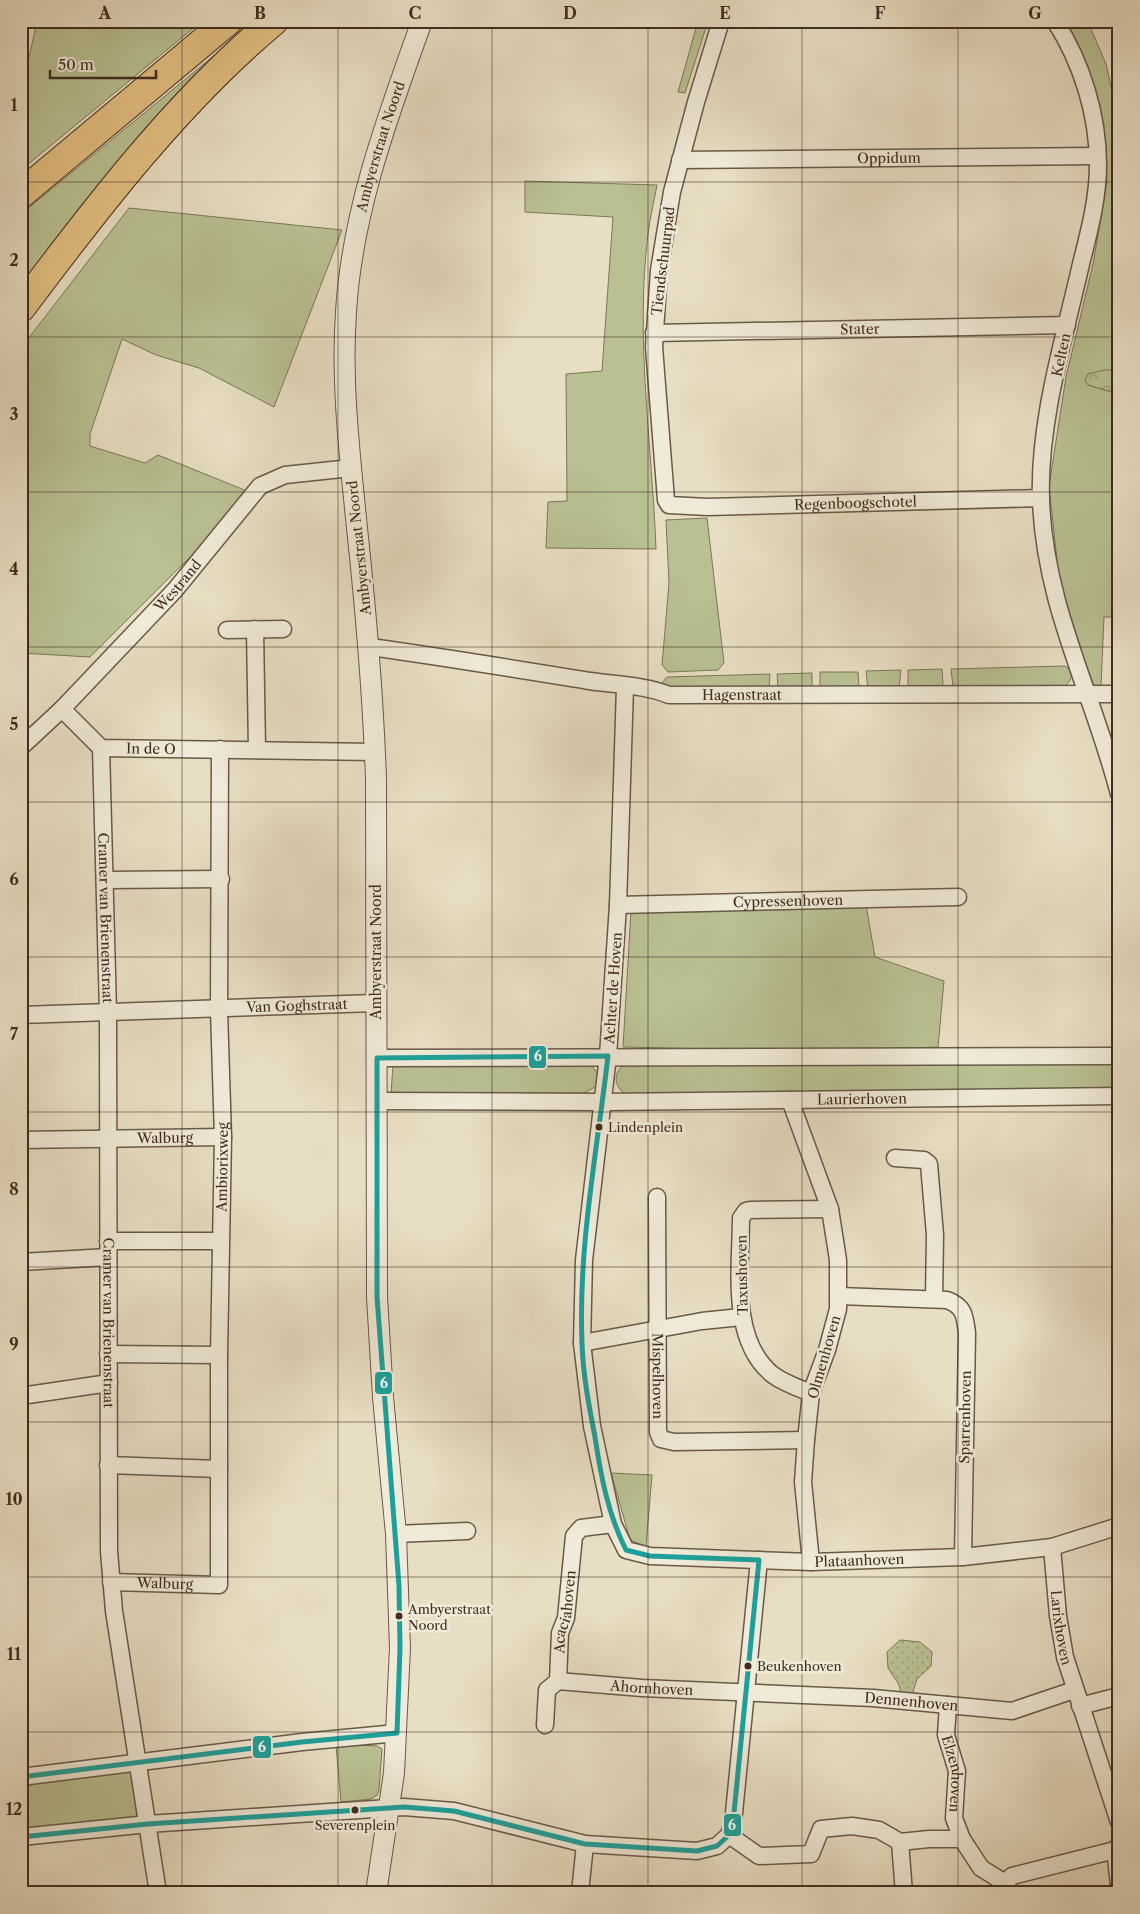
<svg xmlns="http://www.w3.org/2000/svg" width="1140" height="1914" viewBox="0 0 1140 1914" font-family="'Libre Caslon Text',serif">
<style>
.grass{fill:#b9c092;stroke:#7c7659}
.forest{fill:url(#forest-crowns);stroke:#7c7659}
.park{fill:url(#park-dots);stroke:#7c7659}
.lines{fill:none;stroke-linecap:round;stroke-linejoin:round}
.minor-casing{stroke:#6a5949;stroke-width:19}
.tertiary-casing{stroke:#6a5949;stroke-width:22}
.motorway-casing{stroke:#402d20;stroke-width:30}
.minor{stroke:#f0ead8;stroke-width:16}
.tertiary{stroke:#f0ead8;stroke-width:20}
.motorway{stroke:#e4bf82;stroke-width:28}
.bus-1-casing{stroke:#f0ead8;stroke-width:9}
.bus-1{stroke:#1da09b;stroke-width:5}
.grid{fill:none;stroke:#402d20;stroke-width:1;stroke-opacity:0.55}
.bus-dot{fill:#402d20;stroke:#f0ead8;stroke-width:2}
.labels{text-anchor:middle;stroke-width:5;stroke-linejoin:round;paint-order:stroke}
.bus-label{font-size:13px;fill:#402d20;stroke:#f0ead8;text-anchor:start}
.street-label{font-size:14px;fill:#402d20;stroke:#f0ead8}
.line-badge{stroke:#f0ead8;stroke-width:2}
.badge-label{font-size:14px;text-anchor:middle;font-weight:bold;fill:#fff}
.neatline{fill:none;stroke:#402d20;stroke-width:2}
.grid-label{font-size:16px;text-anchor:middle;font-weight:bold;fill:#402d20}
</style>
<defs>
<pattern id="forest-crowns" width="20" height="18" patternUnits="userSpaceOnUse" patternTransform="scale(1.25)"><rect width="20" height="18" fill="#b9c092"/><path d="M2 6a3 3 0 1 1 6 0M12 15a3 3 0 1 1 6 0" fill="none" stroke="#989c77"/></pattern>
<pattern id="park-dots" width="8" height="8" patternUnits="userSpaceOnUse" patternTransform="scale(1.25)"><rect width="8" height="8" fill="#b9c092"/><path d="M2 2h.1M6 6h.1" fill="none" stroke="#989c77" stroke-width="1.8" stroke-linecap="round"/></pattern>
</defs>
<rect width="100%" height="100%" fill="#e8dec3"/>
<filter id="stains"><feTurbulence type="fractalNoise" baseFrequency=".004" numOctaves="4"/><feColorMatrix values="0 0 0 0 .2 0 0 0 0 .09 0 0 0 0 .02 0 0 0 .5 -.17"/></filter>
<radialGradient id="worn" r=".72"><stop offset=".6" stop-color="#630" stop-opacity="0"/><stop offset="1" stop-color="#630" stop-opacity=".3"/></radialGradient>
<g class="grass">
<path d="M 37,21 L 202,21 L 21,170 L 21,94 Z"/>
<path d="M 698,21 L 708,21 L 685,93 L 678,92 Z"/>
<path d="M 1060,21 L 1088,22 L 1106,64 L 1119,124 L 1119,370 L 1088,374 L 1088,385 L 1119,394 L 1119,617 L 1104,617 L 1101,686 L 1094,686 L 1061,597 L 1049,486 L 1066,377 L 1093,264 L 1107,182 L 1106,150 L 1098,109 Z"/>
<path d="M 215,55 L 82,211 L 21,290 L 21,214 Z"/>
<path d="M 525,181 L 657,185 C 654,201 650,218 648,234 C 635,339 652,444 656,549 L 546,548 L 548,502 L 567,501 L 566,374 L 602,371 L 613,217 L 525,212 Z"/>
<path d="M 129,208 L 342,230 L 274,407 L 199,368 L 156,355 L 122,339 L 90,434 L 90,446 L 145,463 L 158,455 L 247,491 L 224,523 L 90,657 L 21,653 L 21,348 Z"/>
<path d="M 707,518 L 724,663 L 718,670 L 668,672 L 662,665 L 669,583 L 666,520 Z"/>
<path d="M 1065,666 L 1068,668 C 1074,676 1071,682 1063,687 L 953,687 L 951,669 Z"/>
<path d="M 942,669 L 943,684 L 940,689 L 910,689 L 908,686 L 908,670 Z"/>
<path d="M 901,670 L 899,688 L 868,689 L 866,671 Z"/>
<path d="M 820,672 L 858,672 L 859,686 L 859,688 L 820,688 Z"/>
<path d="M 812,673 L 812,687 L 778,688 L 777,674 Z"/>
<path d="M 770,674 L 769,688 L 667,688 L 662,683 L 667,677 Z"/>
<path d="M 866,905 L 875,957 L 944,981 L 938,1047 L 813,1051 L 623,1047 L 631,911 L 690,912 Z"/>
<path d="M 1107,1062 L 1116,1067 L 1119,1077 L 1115,1085 L 1107,1090 L 627,1095 C 613,1087 612,1071 627,1063 Z"/>
<path d="M 393,1065 L 591,1065 L 598,1074 L 597,1086 L 584,1093 L 391,1094 Z"/>
<path d="M 611,1473 L 652,1475 L 646,1546 L 632,1541 L 629,1536 Z"/>
<path d="M 357,1745 L 377,1746 L 382,1749 L 379,1790 L 377,1795 L 371,1799 L 341,1802 L 336,1746 Z"/>
<path d="M 131,1767 L 139,1820 L 21,1833 L 21,1779 Z"/>
</g>
<path class="forest" d="M 1105,370 L 1119,370 L 1119,394 L 1088,385 L 1085,381 L 1088,374 Z"/>
<path class="park" d="M 900,1640 L 920,1642 L 932,1652 L 931,1666 L 917,1679 L 911,1698 L 903,1697 L 898,1683 L 888,1668 L 887,1652 Z"/>
<g class="lines">
<g class="minor-casing">
<g id="minor">
<path id="s1" d="M 721,21 L 696,102 L 672,192 L 659,270 L 654,347 L 666,500 L 669,505 L 708,507 L 1041,498"/>
<path d="M 1055,21 C 1082,63 1098,115 1098,165 C 1098,199 1089,232 1081,264 C 1064,339 1038,423 1041,501 C 1045,607 1093,693 1119,794"/>
<path id="s2" d="M 680,160 L 1097,156"/>
<path id="s3" d="M 654,333 L 1067,325"/>
<path d="M 255,629 L 257,750"/>
<path d="M 227,630 L 283,629"/>
<path id="s4" d="M 370,647 C 443,657 516,669 590,681 C 616,685 645,685 669,695 L 1119,694"/>
<path id="s5" d="M 625,687 L 618,905 L 608,1056 L 584,1260 L 582,1343 L 592,1426 L 613,1524 L 626,1550 L 650,1556 L 811,1562 L 963,1557 L 1052,1547 L 1119,1526"/>
<path id="s6" d="M 62,709 L 101,748 L 375,752"/>
<path id="s7" d="M 21,747 L 62,709 L 175,590 L 260,486 L 285,475 L 351,468"/>
<path id="s8" d="M 101,748 L 108,1012 L 109,1551 L 114,1611 L 158,1893"/>
<path d="M 106,880 L 221,879"/>
<path id="s9" d="M 618,905 L 958,897"/>
<path id="s10" d="M 21,1015 L 375,1003"/>
<path d="M 377,1058 L 1119,1056"/>
<path d="M 790,1100 L 830,1209 L 838,1260 L 838,1309 L 827,1350 L 811,1393 L 806,1440 L 803,1482 L 811,1562"/>
<path id="s11" d="M 377,1101 L 604,1102 L 1119,1096"/>
<path id="s12" d="M 21,1140 L 223,1137"/>
<path d="M 895,1158 L 924,1160 L 929,1164 L 935,1235 L 934,1298"/>
<path id="s13" d="M 657,1197 L 658,1432 L 661,1439 L 674,1442 L 806,1440"/>
<path d="M 108,1241 L 220,1241"/>
<path d="M 21,1262 L 108,1257"/>
<path d="M 839,1296 L 947,1300 C 964,1306 965,1316 967,1333 L 963,1557"/>
<path d="M 582,1343 L 702,1321 L 741,1317"/>
<path d="M 108,1354 L 219,1355"/>
<path d="M 811,1393 C 798,1388 784,1383 773,1375 C 729,1340 741,1266 741,1218 L 746,1211 L 750,1210 L 830,1209"/>
<path d="M 21,1396 L 109,1383"/>
<path d="M 108,1465 L 219,1469"/>
<path d="M 396,1534 L 467,1531"/>
<path id="s14" d="M 1052,1547 L 1058,1616 L 1065,1657 L 1119,1822"/>
<path id="s15" d="M 111,1582 L 219,1585 L 219,1355 L 223,1137 L 219,1010 L 220,749"/>
<path id="s16" d="M 558,1681 L 642,1688 L 873,1698 L 1012,1711 L 1074,1690"/>
<path id="s17" d="M 948,1705 L 946,1735 L 957,1771 L 954,1818 L 962,1839 L 981,1868 L 1005,1883"/>
<path d="M 1080,1706 L 1119,1696"/>
<path id="s18" d="M 545,1725 L 547,1690 L 558,1681 L 560,1633 L 566,1618 L 574,1536 L 581,1528 L 613,1524"/>
<path d="M 21,1777 L 302,1742 L 397,1733"/>
<path d="M 729,1835 L 759,1856 L 811,1854 L 821,1829 L 852,1826 L 879,1830 L 900,1842 L 929,1839 L 962,1839"/>
<path d="M 21,1837 L 148,1824 L 404,1807 L 454,1811 L 585,1844 L 697,1851 L 717,1846 L 729,1835 L 733,1823 L 759,1560"/>
<path d="M 900,1842 L 904,1893"/>
<path d="M 1115,1849 L 1119,1885"/>
<path d="M 580,1893 L 585,1844"/>
<path d="M 1001,1893 L 1005,1883 L 1012,1876 L 1119,1849"/>
</g>
</g>
<g class="tertiary-casing">
<g id="tertiary">
<path id="s19" d="M 376,1893 L 394,1773 L 400,1648 L 396,1534 L 383,1397 L 377,1297 L 376,779 C 373,695 366,612 357,528 C 350,457 341,384 346,312 C 352,211 388,116 422,21"/>
</g>
</g>
<g class="motorway-casing">
<g id="motorway">
<path d="M 21,194 L 228,21"/>
<path d="M 21,308 C 96,208 178,101 274,21"/>
</g>
</g>
<use href="#minor" class="minor"/>
<use href="#tertiary" class="tertiary"/>
<use href="#motorway" class="motorway"/>
<g class="bus-1-casing">
<path id="bus-1" d="M 21,1777 L 302,1742 L 397,1733 L 400,1648 L 399,1586 L 377,1297 L 377,1058 L 608,1056 C 597,1151 578,1248 582,1343 C 583,1375 589,1406 595,1437 C 601,1477 608,1514 626,1550 L 650,1556 L 759,1560 L 733,1823 L 729,1835 L 717,1846 L 697,1851 L 585,1844 L 454,1811 L 404,1807 L 148,1824 L 21,1837"/>
</g>
<use href="#bus-1" class="bus-1"/>
</g>
<path class="grid" d="M 182,21 L 182,1893M 338,21 L 338,1893M 492,21 L 492,1893M 648,21 L 648,1893M 802,21 L 802,1893M 958,21 L 958,1893M 21,182 L 1119,182M 21,337 L 1119,337M 21,492 L 1119,492M 21,647 L 1119,647M 21,802 L 1119,802M 21,957 L 1119,957M 21,1112 L 1119,1112M 21,1267 L 1119,1267M 21,1422 L 1119,1422M 21,1577 L 1119,1577M 21,1732 L 1119,1732"/>
<g class="bus-dot">
<circle cx="599" cy="1127" r="4.5"/>
<circle cx="399" cy="1616" r="4.5"/>
<circle cx="748" cy="1666" r="4.5"/>
<circle cx="355" cy="1810" r="4.5"/>
</g>
<g class="labels">
<g class="bus-label">
<text x="608" y="1132">Lindenplein</text>
<text x="408" y="1614">Ambyerstraat<tspan x="408" dy="16">Noord</tspan></text>
<text x="757" y="1671">Beukenhoven</text>
<text x="355" y="1830" text-anchor="middle">Severenplein</text>
</g>
<g class="street-label">
<text dy="5" stroke="none"><textPath href="#s19" startOffset="1754">Ambyerstraat Noord</textPath></text>
<text dy="5" stroke="none"><textPath href="#s2" startOffset="209">Oppidum</textPath></text>
<text transform="translate(663 261) rotate(-83)" y="5">Tiendschuurpad</text>
<text dy="5" stroke="none"><textPath href="#s3" startOffset="206">Stater</textPath></text>
<text transform="translate(1061 355) rotate(-78)" y="5">Kelten</text>
<text dy="5" stroke="none"><textPath href="#s1" startOffset="680">Regenboogschotel</textPath></text>
<text transform="translate(359 548) rotate(-96)" y="5">Ambyerstraat Noord</text>
<text dy="5" stroke="none"><textPath href="#s7" startOffset="225">Westrand</textPath></text>
<text dy="5" stroke="none"><textPath href="#s4" startOffset="376">Hagenstraat</textPath></text>
<text dy="5" stroke="none"><textPath href="#s6" startOffset="105">In de O</textPath></text>
<text dy="5" stroke="none"><textPath href="#s9" startOffset="170">Cypressenhoven</textPath></text>
<text dy="5" stroke="none"><textPath href="#s8" startOffset="170">Cramer van Brienenstraat</textPath></text>
<text transform="translate(376 952) rotate(-90)" y="5">Ambyerstraat Noord</text>
<text transform="translate(613 988) rotate(-86)" y="5">Achter de Hoven</text>
<text dy="5" stroke="none"><textPath href="#s10" startOffset="276">Van Goghstraat</textPath></text>
<text dy="5" stroke="none"><textPath href="#s11" startOffset="485">Laurierhoven</textPath></text>
<text dy="5" stroke="none"><textPath href="#s12" startOffset="144">Walburg</textPath></text>
<text dy="5" stroke="none"><textPath href="#s15" startOffset="526">Ambiorixweg</textPath></text>
<text transform="translate(742 1275) rotate(-91)" y="5">Taxushoven</text>
<text dy="5" stroke="none"><textPath href="#s8" startOffset="575">Cramer van Brienenstraat</textPath></text>
<text transform="translate(824 1357) rotate(-74)" y="5">Olmenhoven</text>
<text dy="5" stroke="none"><textPath href="#s13" startOffset="179">Mispelhoven</textPath></text>
<text transform="translate(965 1417) rotate(-89)" y="5">Sparrenhoven</text>
<text dy="5" stroke="none"><textPath href="#s5" startOffset="1105">Plataanhoven</textPath></text>
<text dy="5" stroke="none"><textPath href="#s15" startOffset="54">Walburg</textPath></text>
<text dy="5" stroke="none"><textPath href="#s18" startOffset="119">Acaciahoven</textPath></text>
<text dy="5" stroke="none"><textPath href="#s14" startOffset="81">Larixhoven</textPath></text>
<text dy="5" stroke="none"><textPath href="#s16" startOffset="94">Ahornhoven</textPath></text>
<text dy="5" stroke="none"><textPath href="#s16" startOffset="354">Dennenhoven</textPath></text>
<text dy="5" stroke="none"><textPath href="#s17" startOffset="70">Elzenhoven</textPath></text>
</g>
</g>
<g class="line-badge">
<rect x="528" y="1045" width="19" height="24" rx="5" fill="#1da09b"/>
<rect x="374" y="1371" width="19" height="24" rx="5" fill="#1da09b"/>
<rect x="252" y="1735" width="20" height="24" rx="5" fill="#1da09b"/>
<rect x="723" y="1813" width="19" height="24" rx="5" fill="#1da09b"/>
</g>
<g class="badge-label">
<text x="538" y="1061">6</text>
<text x="384" y="1388">6</text>
<text x="262" y="1752">6</text>
<text x="732" y="1830">6</text>
</g>
<rect width="1140" height="1914" fill="none" stroke="#e8dec3" stroke-width="55"/>
<path d="M50 70v8h106v-8" fill="none" stroke="#402d20" stroke-width="2.5"/>
<text x="58" y="70" font-size="15" fill="#402d20" stroke="#f0ead8" stroke-width="4" paint-order="stroke">50 m</text>
<rect x="28" y="28" width="1084" height="1858" class="neatline"/>
<g class="grid-label">
<text x="105" y="19">A</text>
<text x="260" y="19">B</text>
<text x="415" y="19">C</text>
<text x="570" y="19">D</text>
<text x="725" y="19">E</text>
<text x="880" y="19">F</text>
<text x="1035" y="19">G</text>
<text x="14" y="111">1</text>
<text x="14" y="266">2</text>
<text x="14" y="420">3</text>
<text x="14" y="575">4</text>
<text x="14" y="730">5</text>
<text x="14" y="885">6</text>
<text x="14" y="1040">7</text>
<text x="14" y="1195">8</text>
<text x="14" y="1350">9</text>
<text x="14" y="1505">10</text>
<text x="14" y="1660">11</text>
<text x="14" y="1815">12</text>
</g>
<rect width="100%" height="100%" filter="url(#stains)"/>
<rect width="100%" height="100%" fill="url(#worn)"/>
</svg>
